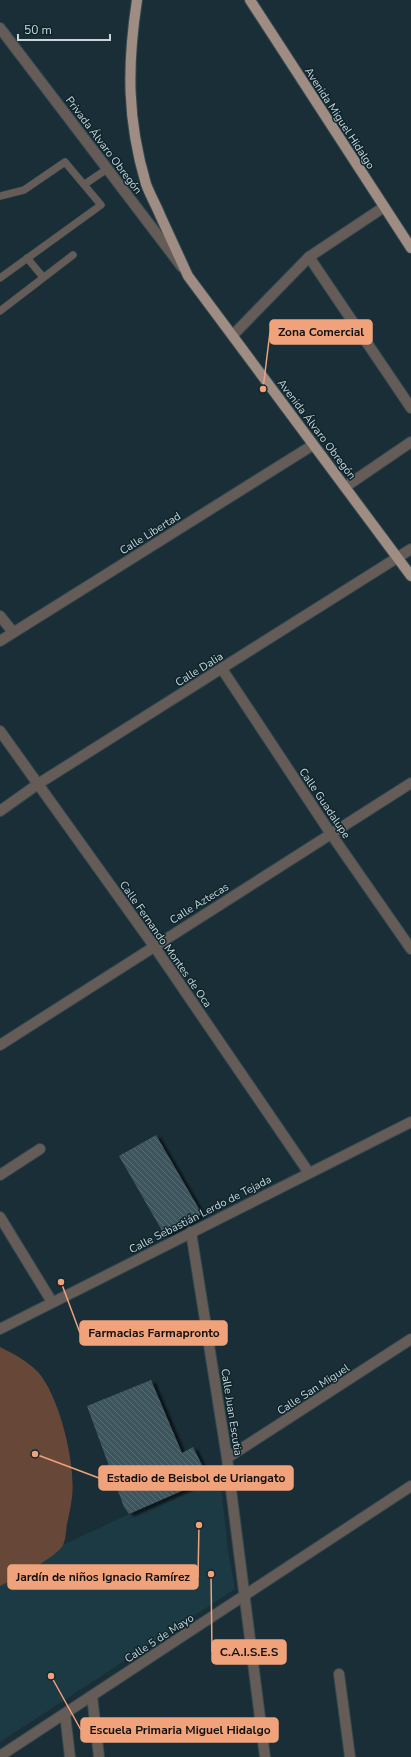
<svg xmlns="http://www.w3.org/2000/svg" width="411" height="1757" viewBox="0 0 411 1757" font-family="'Nunito Sans',sans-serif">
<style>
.built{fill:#1c3a44}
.green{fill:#674838}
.building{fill:url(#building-back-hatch);filter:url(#shadow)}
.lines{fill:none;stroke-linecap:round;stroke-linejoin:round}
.service-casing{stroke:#354950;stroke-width:8}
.minor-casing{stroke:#354950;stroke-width:12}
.primary-casing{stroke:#354950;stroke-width:12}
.service{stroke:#655c58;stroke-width:7}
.minor{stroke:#655c58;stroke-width:10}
.primary{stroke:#9f8c83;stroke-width:10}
.labels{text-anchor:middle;stroke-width:3;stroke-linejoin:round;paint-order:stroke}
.street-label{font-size:11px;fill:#cad6db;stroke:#0f252c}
.leader{fill:none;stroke:#f0a27a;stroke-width:1.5}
.callout-dot{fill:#f0a27a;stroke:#0f252c;stroke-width:1.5}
.callout{fill:#f0a27a;stroke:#f0a27a;stroke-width:1.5}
.callout-label{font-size:12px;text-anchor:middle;font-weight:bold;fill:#111}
</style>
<defs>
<pattern id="building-back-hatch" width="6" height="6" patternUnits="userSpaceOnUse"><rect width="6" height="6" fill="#3e545d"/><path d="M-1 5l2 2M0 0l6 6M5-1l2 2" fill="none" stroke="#596c74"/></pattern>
<filter id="shadow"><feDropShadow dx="4.5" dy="2.5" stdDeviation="1" flood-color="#0009"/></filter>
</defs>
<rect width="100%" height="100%" fill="#192e36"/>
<path class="built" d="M 220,1478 L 228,1550 L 235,1589 L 0,1742 L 0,1586 L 45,1561 L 63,1545 L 129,1514 L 209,1479 Z"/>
<path class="green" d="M 0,1347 C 14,1354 27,1361 38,1372 C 60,1397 76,1465 72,1497 C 71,1506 69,1515 67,1524 C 66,1530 66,1539 63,1545 C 57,1557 13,1580 0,1586 Z"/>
<g class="building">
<path d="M 156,1135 L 202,1214 L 165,1236 L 119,1156 Z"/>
<path d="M 151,1380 L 182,1453 L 193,1447 L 209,1479 L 129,1514 L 124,1507 L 87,1406 Z"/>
</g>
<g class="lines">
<g class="service-casing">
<g id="service">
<path d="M 85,184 L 107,169"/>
<path d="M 0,196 L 24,190 L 65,162 L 101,205 L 0,278"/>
<path d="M 27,258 L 43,277"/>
<path d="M 0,311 L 73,255"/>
</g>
</g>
<g class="minor-casing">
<g id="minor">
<path d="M 0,28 L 182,267"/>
<path d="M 309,257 L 411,408"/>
<path d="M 233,335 L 309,257 L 384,207"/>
<path d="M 345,487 L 411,442"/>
<path d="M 0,616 L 13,632"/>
<path d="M 0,641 L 313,445"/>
<path d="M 222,669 L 331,834 L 411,949"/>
<path d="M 0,731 L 154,946 L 309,1173"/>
<path d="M 0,811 L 38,784 L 411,549"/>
<path d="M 0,1045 L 411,783"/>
<path d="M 0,1175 L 40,1149"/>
<path d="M 0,1217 L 52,1302"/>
<path d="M 191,1232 L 227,1458 L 265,1757"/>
<path d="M 0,1329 L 411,1122"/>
<path d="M 227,1458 L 411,1339"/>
<path d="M 339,1674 L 350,1757"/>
<path d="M 92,1696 L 99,1757"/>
<path d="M 65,1714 L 70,1757"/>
<path d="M 0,1756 L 411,1486"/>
</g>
</g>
<g class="primary-casing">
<g id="primary">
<path d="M 137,0 C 127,66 127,120 146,184 C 150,195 156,205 160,215 C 169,235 179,256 188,276 L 411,576"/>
<path d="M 250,0 L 411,248"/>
</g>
</g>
<use href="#service" class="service"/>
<use href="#minor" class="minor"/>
<use href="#primary" class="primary"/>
</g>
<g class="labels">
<g class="street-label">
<text transform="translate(340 118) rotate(57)" y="4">Avenida Miguel Hidalgo</text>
<text transform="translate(104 145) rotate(53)" y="4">Privada Álvaro Obregón</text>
<text transform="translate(317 429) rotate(53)" y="4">Avenida Álvaro Obregón</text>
<text transform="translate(150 533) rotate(-32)" y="4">Calle Libertad</text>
<text transform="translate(199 669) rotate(-32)" y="4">Calle Dalia</text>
<text transform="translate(325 803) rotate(56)" y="4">Calle Guadalupe</text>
<text transform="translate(199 903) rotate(-32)" y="4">Calle Aztecas</text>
<text transform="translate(166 944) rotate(55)" y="4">Calle Fernando Montes de Oca</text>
<text transform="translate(200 1214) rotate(-27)" y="4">Calle Sebastián Lerdo de Tejada</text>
<text transform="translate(313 1389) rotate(-33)" y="4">Calle San Miguel</text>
<text transform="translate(232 1412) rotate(81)" y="4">Calle Juan Escutia</text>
<text transform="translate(159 1638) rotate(-33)" y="4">Calle 5 de Mayo</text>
</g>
</g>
<path class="leader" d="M263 389L270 332M61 1282L80 1333M35 1454L99 1478M199 1525L198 1577M211 1574L212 1652M51 1676L81 1730"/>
<g class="callout-dot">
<circle cx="263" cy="389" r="4"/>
<circle cx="61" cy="1282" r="4"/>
<circle cx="35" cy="1454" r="4"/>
<circle cx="199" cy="1525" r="4"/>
<circle cx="211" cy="1574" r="4"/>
<circle cx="51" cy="1676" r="4"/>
</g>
<g class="callout">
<rect x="270" y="320" width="102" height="24" rx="4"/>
<rect x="80" y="1321" width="147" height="24" rx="4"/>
<rect x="99" y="1466" width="194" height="24" rx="4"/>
<rect x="8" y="1565" width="190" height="24" rx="4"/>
<rect x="212" y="1640" width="74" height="24" rx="4"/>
<rect x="81" y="1718" width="197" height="24" rx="4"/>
</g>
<g class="callout-label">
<text x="321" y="336">Zona Comercial</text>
<text x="154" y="1337">Farmacias Farmapronto</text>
<text x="196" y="1482">Estadio de Beisbol de Uriangato</text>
<text x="103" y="1581">Jardín de niños Ignacio Ramírez</text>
<text x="249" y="1656">C.A.I.S.E.S</text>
<text x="180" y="1734">Escuela Primaria Miguel Hidalgo</text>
</g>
<path d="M18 34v6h92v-6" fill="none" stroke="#cad6db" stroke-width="2"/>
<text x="24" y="34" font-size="12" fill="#cad6db" stroke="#0f252c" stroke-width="3" paint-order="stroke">50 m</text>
</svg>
